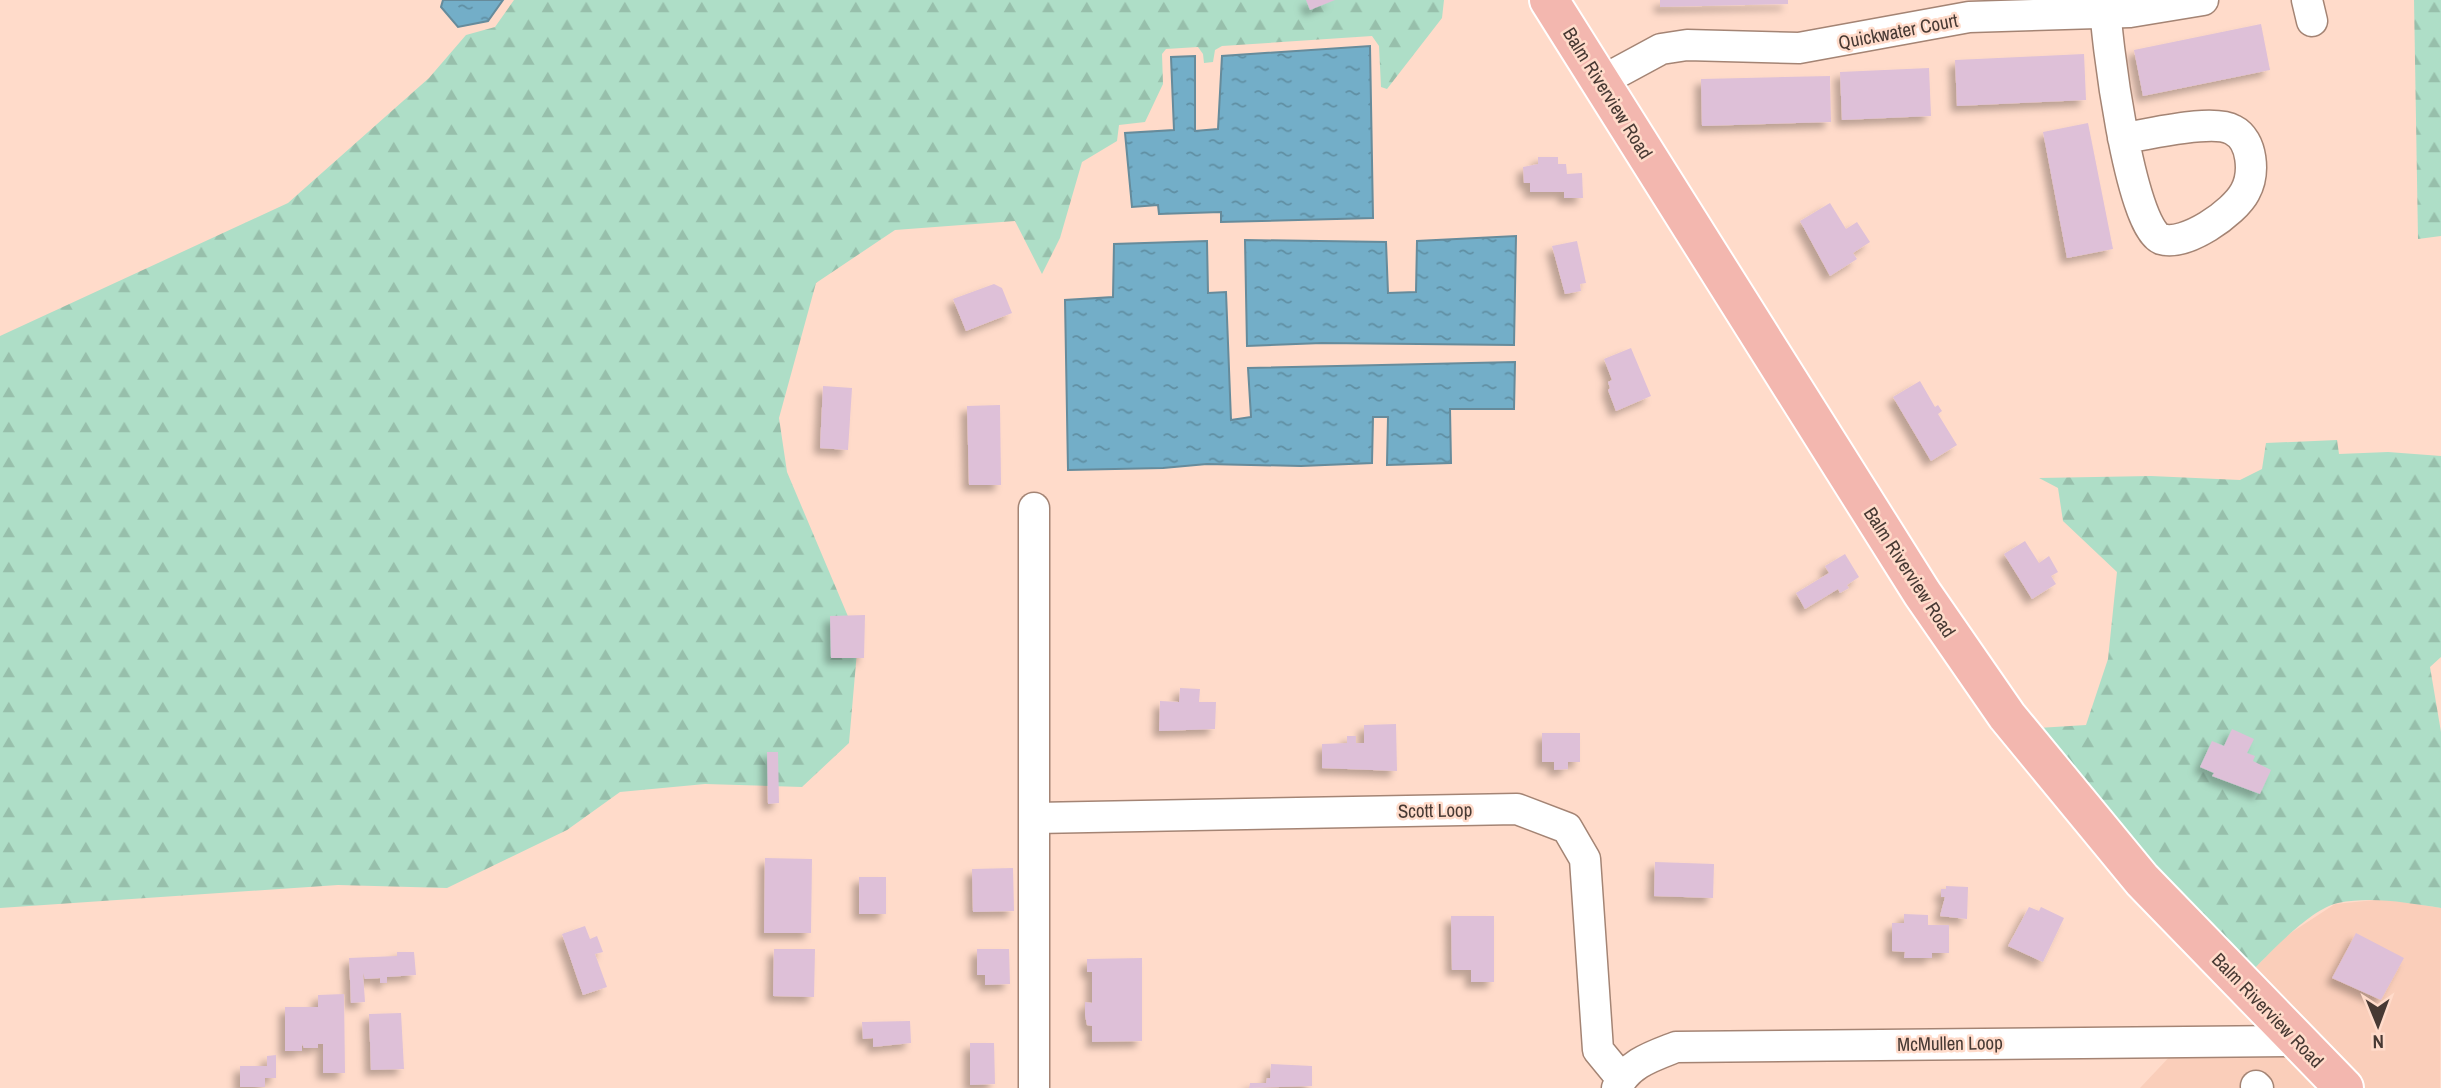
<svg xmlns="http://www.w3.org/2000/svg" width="2441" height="1088" viewBox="0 0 2441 1088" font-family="'Archivo Narrow',sans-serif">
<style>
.built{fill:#faceba}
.forest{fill:url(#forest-firs)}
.water{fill:url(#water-ripples);stroke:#668b9b;stroke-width:2}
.building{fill:#dec0d8;filter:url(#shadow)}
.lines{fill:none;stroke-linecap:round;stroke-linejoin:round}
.minor-casing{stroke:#a48474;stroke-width:33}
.major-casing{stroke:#fff;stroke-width:42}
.minor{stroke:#fff;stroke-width:30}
.major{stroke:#f3b7af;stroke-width:38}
.labels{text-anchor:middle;stroke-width:5;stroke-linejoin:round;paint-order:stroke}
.street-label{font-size:19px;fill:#473933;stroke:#ffdbca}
</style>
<defs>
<pattern id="forest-firs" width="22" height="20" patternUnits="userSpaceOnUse" patternTransform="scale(1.75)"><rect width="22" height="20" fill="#aedec7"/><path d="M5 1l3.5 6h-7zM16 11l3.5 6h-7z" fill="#97bfab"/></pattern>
<pattern id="water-ripples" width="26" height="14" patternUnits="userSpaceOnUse" patternTransform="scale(1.75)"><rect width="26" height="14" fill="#73aec8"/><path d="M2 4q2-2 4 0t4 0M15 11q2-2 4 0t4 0" fill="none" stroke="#608fa3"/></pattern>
<filter id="shadow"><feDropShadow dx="-6" dy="6" stdDeviation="3.5" flood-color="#0004"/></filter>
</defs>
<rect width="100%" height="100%" fill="#ffdbca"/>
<g class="built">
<path d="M 2385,899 L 2441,908 L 2440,1088 L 2360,1088 L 2249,974 L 2286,936 L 2335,904 Z"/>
<path d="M 2174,1052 L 2295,1052 L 2329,1088 L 2140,1088 Z"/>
</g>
<g class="forest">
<path d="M 514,0 L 1444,0 L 1442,18 L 1387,89 L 1381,87 L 1379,46 L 1372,36 L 1222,46 L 1215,50 L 1213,62 L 1204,63 L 1203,54 L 1198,47 L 1166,49 L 1162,54 L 1163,84 L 1145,122 L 1119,125 L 1117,141 L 1082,162 L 1060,238 L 1042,274 L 1015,221 L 895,230 L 816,283 L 779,418 L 787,472 L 858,640 L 849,743 L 802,787 L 705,784 L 620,792 L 567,830 L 447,888 L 338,885 L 0,908 L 0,336 L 288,203 L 429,78 L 466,35 L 495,27 Z"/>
<path d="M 2414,0 L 2441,0 L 2441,236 L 2418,239 Z"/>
<path d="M 2337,440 L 2339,454 L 2388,452 L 2441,456 L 2441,657 L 2430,667 L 2441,732 L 2441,908 C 2407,903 2373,896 2338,903 C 2310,909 2269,954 2249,974 L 2149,872 L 2038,728 L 2086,725 L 2108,659 L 2117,572 L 2063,521 L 2058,488 L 2039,478 L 2151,476 L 2240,480 L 2262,469 L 2266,443 Z"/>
</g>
<g class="water">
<path d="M 443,0 L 503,0 L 488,21 L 458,27 L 441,7 Z"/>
<path d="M 1370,46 L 1373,218 L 1221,222 L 1221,212 L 1159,214 L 1158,205 L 1132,207 L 1125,133 L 1174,130 L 1171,57 L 1195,56 L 1195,131 L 1218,129 L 1222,56 Z"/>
<path d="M 1516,236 L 1514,345 L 1322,343 L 1247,346 L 1245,240 L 1386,242 L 1388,293 L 1416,292 L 1417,241 Z"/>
<path d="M 1207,241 L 1208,293 L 1226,292 L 1231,420 L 1251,417 L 1248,368 L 1515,362 L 1514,409 L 1450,409 L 1451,463 L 1387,465 L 1388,417 L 1373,417 L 1372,463 L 1301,466 L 1207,464 L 1163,468 L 1068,470 L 1065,300 L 1113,297 L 1114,244 Z"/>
</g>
<g class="building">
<path d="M 1306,0 L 1335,0 L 1310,10 Z"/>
<path d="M 1660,0 L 1788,0 L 1788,4 L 1660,7 Z"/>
<path d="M 2261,24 L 2270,70 L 2143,96 L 2134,50 Z"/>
<path d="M 2084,54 L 2086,100 L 1957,106 L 1955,60 Z"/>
<path d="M 1929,68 L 1931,116 L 1842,120 L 1840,72 Z"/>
<path d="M 1830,76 L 1831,122 L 1702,126 L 1701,79 Z"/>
<path d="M 2088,123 L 2113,249 L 2067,258 L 2043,132 Z"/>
<path d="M 1538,157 L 1558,157 L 1558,164 L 1566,164 L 1567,174 L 1582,173 L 1583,198 L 1564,198 L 1564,192 L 1530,192 L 1530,183 L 1524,183 L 1523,167 L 1538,164 Z"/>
<path d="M 1830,203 L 1846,229 L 1857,222 L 1870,242 L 1853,253 L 1857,259 L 1830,276 L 1800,221 Z"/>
<path d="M 1577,241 L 1586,283 L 1580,284 L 1581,291 L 1565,294 L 1552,246 Z"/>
<path d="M 994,284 L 1002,288 L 1012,313 L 966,331 L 953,299 Z"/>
<path d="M 1631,348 L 1651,396 L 1616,411 L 1608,390 L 1610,388 L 1608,382 L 1612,380 L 1604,359 Z"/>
<path d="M 1920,381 L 1935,407 L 1938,405 L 1942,411 L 1938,414 L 1957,445 L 1931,461 L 1893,397 Z"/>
<path d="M 823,386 L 852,388 L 848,450 L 820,448 Z"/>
<path d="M 1000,405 L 1001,485 L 969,485 L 967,406 Z"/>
<path d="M 2025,541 L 2039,563 L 2049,556 L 2058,572 L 2051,576 L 2056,584 L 2032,599 L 2004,554 Z"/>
<path d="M 1845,554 L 1859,577 L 1847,585 L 1849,588 L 1840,593 L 1838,589 L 1805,609 L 1796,593 L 1829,573 L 1825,566 Z"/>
<path d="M 865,615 L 864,658 L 831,658 L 830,616 Z"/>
<path d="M 1180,688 L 1200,689 L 1199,702 L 1216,702 L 1215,729 L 1159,731 L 1160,701 L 1179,702 Z"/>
<path d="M 1396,724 L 1397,771 L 1322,768 L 1322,744 L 1347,743 L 1347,736 L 1356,736 L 1356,743 L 1364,743 L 1364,725 Z"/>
<path d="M 2232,729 L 2254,739 L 2247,753 L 2255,756 L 2253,761 L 2271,770 L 2260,794 L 2212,776 L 2214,773 L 2200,767 L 2212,741 L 2224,746 Z"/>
<path d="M 1542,733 L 1580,733 L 1580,762 L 1568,762 L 1568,769 L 1554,770 L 1554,762 L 1542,762 Z"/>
<path d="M 767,752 L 778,752 L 779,803 L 768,804 Z"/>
<path d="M 765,858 L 812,859 L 811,933 L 764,933 Z"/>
<path d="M 1655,862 L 1714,864 L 1713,898 L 1654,896 Z"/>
<path d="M 1013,868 L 1014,911 L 973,912 L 972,869 Z"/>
<rect x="859" y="877" width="27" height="37"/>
<path d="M 1946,886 L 1968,887 L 1967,919 L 1940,916 L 1945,897 L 1941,897 L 1941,889 L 1946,889 Z"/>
<path d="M 2029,907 L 2039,911 L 2041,907 L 2064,918 L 2043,962 L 2008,946 Z"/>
<path d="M 1904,914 L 1928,915 L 1928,925 L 1949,925 L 1949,953 L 1932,953 L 1932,958 L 1904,958 L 1905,952 L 1892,951 L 1892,923 L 1904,923 Z"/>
<path d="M 1451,916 L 1494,916 L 1494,982 L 1471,982 L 1471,970 L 1452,970 Z"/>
<path d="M 585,926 L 590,939 L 597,936 L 603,952 L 595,954 L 607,987 L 583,995 L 562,934 Z"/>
<path d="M 2356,933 L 2404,958 L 2381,1000 L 2332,978 Z"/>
<path d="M 774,949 L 815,949 L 814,997 L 773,996 Z"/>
<path d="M 977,949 L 1009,949 L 1010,984 L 985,985 L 985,975 L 977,975 Z"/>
<path d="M 397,952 L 414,952 L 416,975 L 387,977 L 387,983 L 380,983 L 380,978 L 365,979 L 363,973 L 365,1002 L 351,1003 L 349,958 L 397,956 Z"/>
<path d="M 1142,958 L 1142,1041 L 1092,1042 L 1092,1026 L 1087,1025 L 1085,1015 L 1085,1002 L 1092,1003 L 1092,972 L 1087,972 L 1087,959 Z"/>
<path d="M 344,994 L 345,1073 L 323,1073 L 323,1044 L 318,1044 L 318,1048 L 304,1048 L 302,1044 L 302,1051 L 285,1051 L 285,1007 L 318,1007 L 318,995 Z"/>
<path d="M 401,1013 L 404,1069 L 371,1070 L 369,1014 Z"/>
<path d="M 910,1021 L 911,1043 L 873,1047 L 873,1038 L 863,1039 L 862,1022 Z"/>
<path d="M 970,1043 L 994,1043 L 995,1084 L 970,1085 Z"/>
<path d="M 276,1055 L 276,1078 L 265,1078 L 265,1087 L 240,1087 L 240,1066 L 267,1066 L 267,1056 Z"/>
<path d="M 1271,1064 L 1312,1066 L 1312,1086 L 1249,1088 L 1250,1083 L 1266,1083 L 1267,1078 L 1270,1078 Z"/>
</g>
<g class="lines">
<g class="minor-casing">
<g id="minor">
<path d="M 2105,0 C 2105,35 2130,227 2161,239 C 2185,247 2234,213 2245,192 C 2255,174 2253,140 2233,130 C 2212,118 2148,135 2123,138"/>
<path d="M 2307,0 L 2312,21"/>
<path d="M 1600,82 L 1661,49 L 1687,45 L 1799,48 L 1969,17 L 2130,12 L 2203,0"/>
<path d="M 1034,508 L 1034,1088"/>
<path d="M 1036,818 L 1517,809 L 1567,828 L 1585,859 L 1598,1050 L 1621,1078"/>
<path d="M 2256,1086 L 2258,1088"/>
<path d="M 1617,1088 C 1627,1064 1653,1056 1676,1047 L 2299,1041"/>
</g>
</g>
<g class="major-casing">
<path id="major" d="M 1549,0 L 1922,593 L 2007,716 L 2142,880 L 2344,1088"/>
</g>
<use href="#minor" class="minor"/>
<use href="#major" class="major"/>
</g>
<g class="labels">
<g class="street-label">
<text transform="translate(1898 31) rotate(-11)" y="7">Quickwater Court</text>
<text transform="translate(1608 93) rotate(58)" y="7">Balm Riverview Road</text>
<text transform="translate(1910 572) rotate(57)" y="7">Balm Riverview Road</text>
<text transform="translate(1435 810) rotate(-1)" y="7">Scott Loop</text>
<text transform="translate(2268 1010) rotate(46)" y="7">Balm Riverview Road</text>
<text transform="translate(1950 1043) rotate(-1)" y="7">McMullen Loop</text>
</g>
</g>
<g transform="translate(2378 1025) rotate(179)" stroke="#ffdbca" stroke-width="5" paint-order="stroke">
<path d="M0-5L12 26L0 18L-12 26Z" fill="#473933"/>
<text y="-10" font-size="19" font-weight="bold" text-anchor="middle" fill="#473933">N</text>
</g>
</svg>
